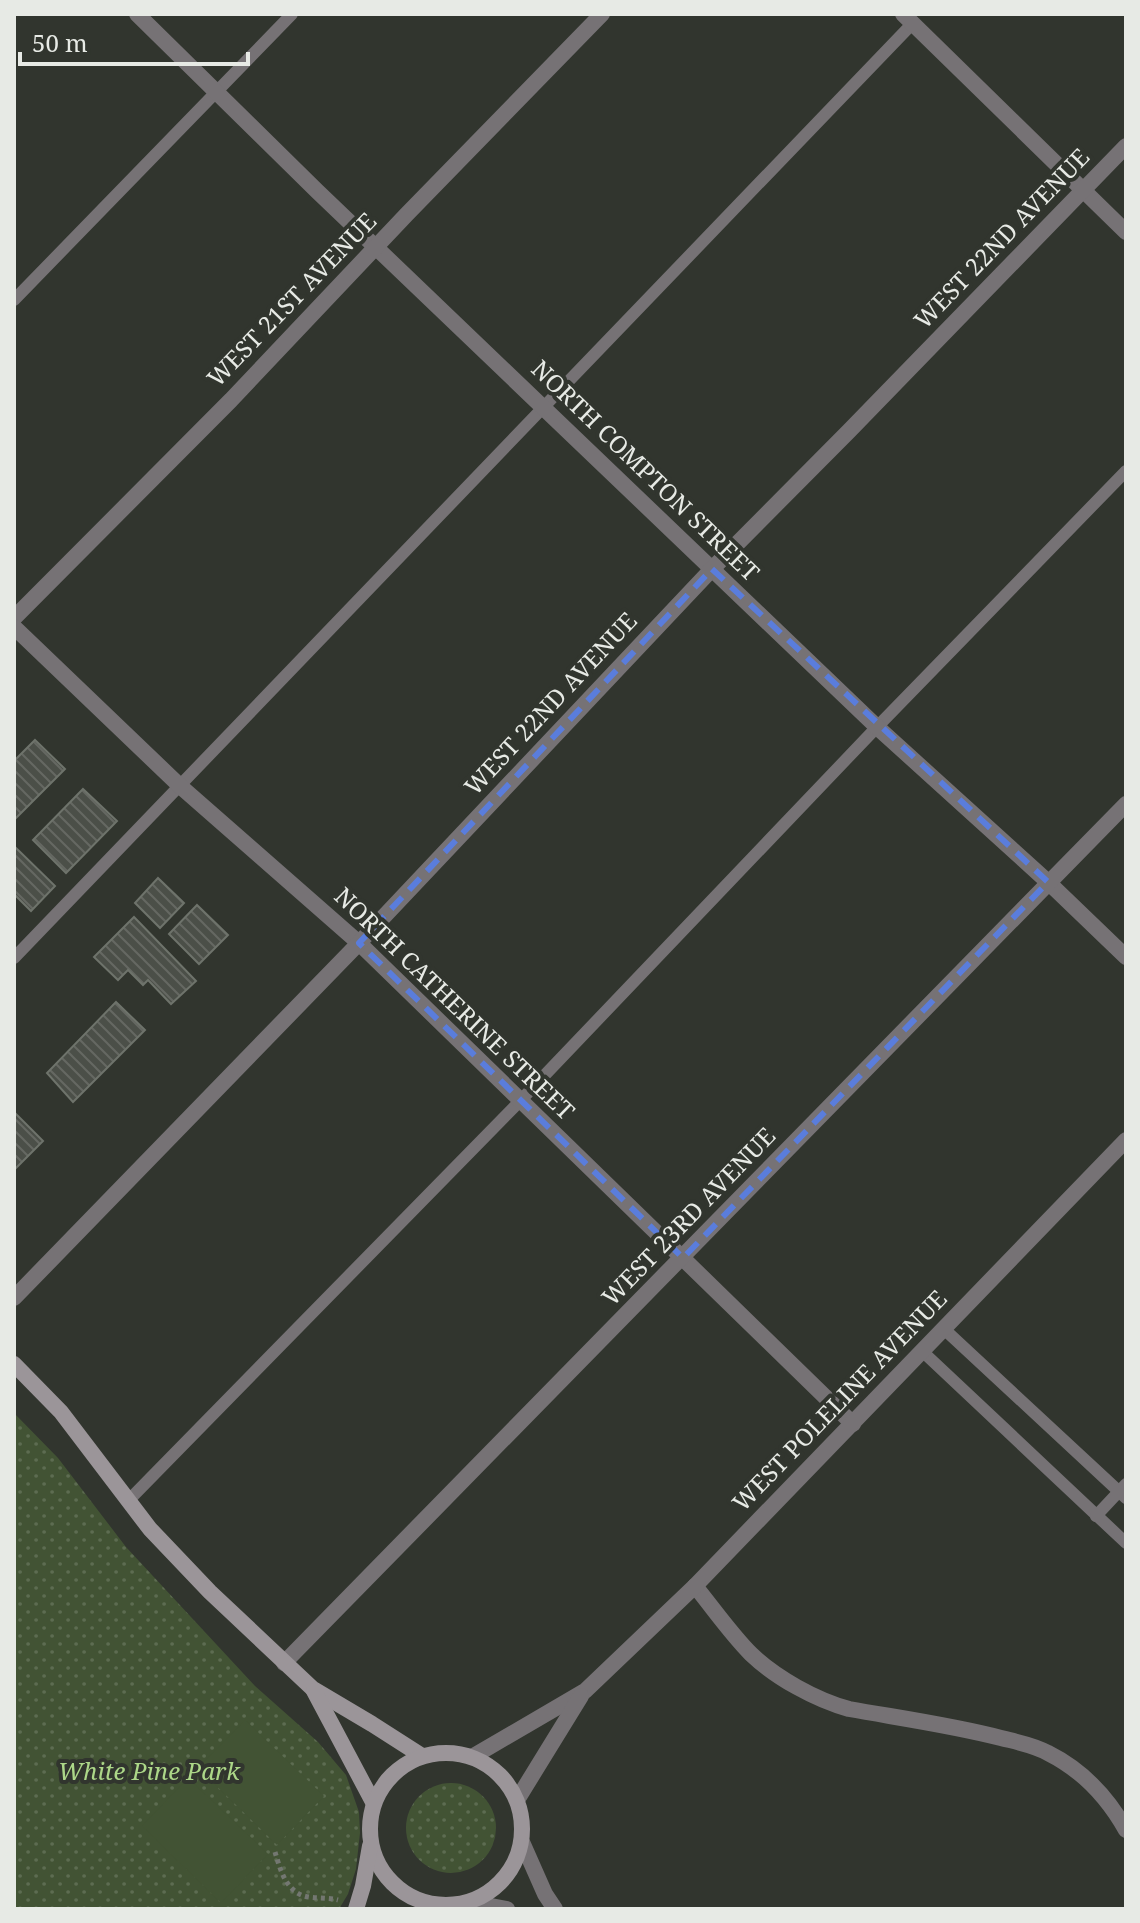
<svg xmlns="http://www.w3.org/2000/svg" width="1140" height="1923" viewBox="0 0 1140 1923" font-family="'Noto Serif',serif">
<style>
.park{fill:url(#park-dots)}
.pitch{fill:#425334}
.building{fill:url(#building-back-hatch);stroke:#6e736b;stroke-width:2}
.lines{fill:none;stroke-linecap:round;stroke-linejoin:round}
.path{stroke:#737771;stroke-width:5;stroke-dasharray:4 4;stroke-linecap:butt}
.service{stroke:#767275;stroke-width:12}
.minor{stroke:#767275;stroke-width:16}
.tertiary{stroke:#767275;stroke-width:16}
.secondary{stroke:#9b9599;stroke-width:16}
.marked{fill:none;stroke:#5a7ddc;stroke-width:6;stroke-dasharray:16 10;stroke-linejoin:round}
.labels{text-anchor:middle;stroke-width:8;stroke-linejoin:round;paint-order:stroke}
.street-label{font-size:24px;fill:#e7eae5;stroke:#31352e}
.park-label{font-size:24px;font-style:italic;fill:#acd788;stroke:#31352e}
</style>
<defs>
<pattern id="park-dots" width="8" height="8" patternUnits="userSpaceOnUse" patternTransform="scale(2)"><rect width="8" height="8" fill="#425334"/><path d="M2 2h.1M6 6h.1" fill="none" stroke="#5d6c51" stroke-width="1.8" stroke-linecap="round"/></pattern>
<pattern id="building-back-hatch" width="6" height="6" patternUnits="userSpaceOnUse" patternTransform="scale(2)"><rect width="6" height="6" fill="#4b4f48"/><path d="M-1 5l2 2M0 0l6 6M5-1l2 2" fill="none" stroke="#656862"/></pattern>
</defs>
<rect width="100%" height="100%" fill="#31352e"/>
<g class="park">
<path d="M 14,1413 L 58,1458 L 126,1547 L 255,1686 L 318,1742 L 346,1775 L 359,1812 L 360,1833 L 356,1869 L 348,1894 L 339,1909 L 14,1909 Z"/>
<circle cx="451" cy="1828" r="45"/>
</g>
<g class="pitch">
<path d="M 245,1720 L 324,1796 L 277,1845 L 198,1768 Z"/>
<path d="M 188,1778 L 268,1854 L 221,1903 L 142,1826 Z"/>
</g>
<g class="building">
<path d="M 35,740 L 65,769 L 14,820 L 14,761 Z"/>
<path d="M 83,789 L 117,821 L 66,873 L 33,840 Z"/>
<path d="M 15,847 L 55,886 L 31,911 L 14,894 Z"/>
<path d="M 158,878 L 184,903 L 160,928 L 135,903 Z"/>
<path d="M 197,905 L 228,935 L 199,964 L 169,934 Z"/>
<path d="M 134,917 L 196,981 L 171,1004 L 148,980 L 143,985 L 128,970 L 118,980 L 94,957 Z"/>
<path d="M 116,1002 L 145,1030 L 73,1102 L 47,1073 Z"/>
<path d="M 14,1112 L 43,1141 L 14,1170 Z"/>
</g>
<g class="lines">
<path class="path" d="M 275,1852 C 280,1868 285,1890 304,1896 C 314,1899 327,1897 338,1900"/>
<g class="service">
<path d="M 14,300 L 292,14"/>
<path d="M 14,958 L 913,23"/>
<path d="M 944,1329 L 1126,1498"/>
<path d="M 922,1351 L 1126,1543"/>
<path d="M 128,1501 L 521,1100 L 877,727 L 1126,471"/>
<path d="M 1096,1516 L 1126,1484"/>
</g>
<g class="minor">
<path d="M 137,14 L 317,191 L 877,727 L 1048,882 L 1126,957"/>
<path d="M 903,14 L 1126,232"/>
<path d="M 14,618 L 231,400 L 407,214 L 602,14"/>
<path d="M 14,627 L 180,786 L 359,943 L 853,1424"/>
<path d="M 14,1298 L 359,943 L 712,569 L 849,431 L 1126,146"/>
<path d="M 695,1586 C 713,1608 731,1634 751,1654 C 776,1678 816,1700 849,1709 C 899,1718 951,1725 1001,1738 C 1017,1742 1034,1745 1048,1753 C 1082,1770 1108,1798 1126,1830"/>
<path d="M 284,1663 L 1126,804"/>
</g>
<g class="tertiary">
<path d="M 472,1757 L 585,1691 L 695,1586 L 1126,1140"/>
<path d="M 517,1800 L 581,1696"/>
<path d="M 522,1842 L 545,1894 L 555,1909"/>
<path d="M 470,1902 L 507,1909"/>
</g>
<g class="secondary">
<path d="M 14,1364 L 61,1412 L 150,1529 L 210,1592 L 313,1689 L 372,1724 L 422,1756"/>
<path d="M 314,1691 L 373,1802"/>
<circle cx="446" cy="1829" r="76"/>
<path d="M 356,1909 L 363,1886 L 370,1846"/>
</g>
</g>
<path class="marked" d="M 712,569 L 1048,882 L 683,1258 L 359,943 Z"/>
<g class="labels">
<g class="street-label">
<text transform="translate(1002 239) rotate(-46)" y="8">WEST 22ND AVENUE</text>
<text transform="translate(292 300) rotate(-46)" y="8">WEST 21ST AVENUE</text>
<text transform="translate(645 471) rotate(44)" y="8">NORTH COMPTON STREET</text>
<text transform="translate(551 704) rotate(-47)" y="8">WEST 22ND AVENUE</text>
<text transform="translate(454 1004) rotate(44)" y="8">NORTH CATHERINE STREET</text>
<text transform="translate(689 1217) rotate(-46)" y="8">WEST 23RD AVENUE</text>
<text transform="translate(840 1401) rotate(-46)" y="8">WEST POLELINE AVENUE</text>
</g>
<g class="park-label">
<text x="149" y="1780">White Pine Park</text>
</g>
</g>
<rect width="1140" height="1923" fill="none" stroke="#e7eae5" stroke-width="32"/>
<path d="M20 52v12h228v-12" fill="none" stroke="#e7eae5" stroke-width="4"/>
<text x="32" y="52" font-size="24" fill="#e7eae5" stroke="#31352e" stroke-width="6" paint-order="stroke">50 m</text>
</svg>
